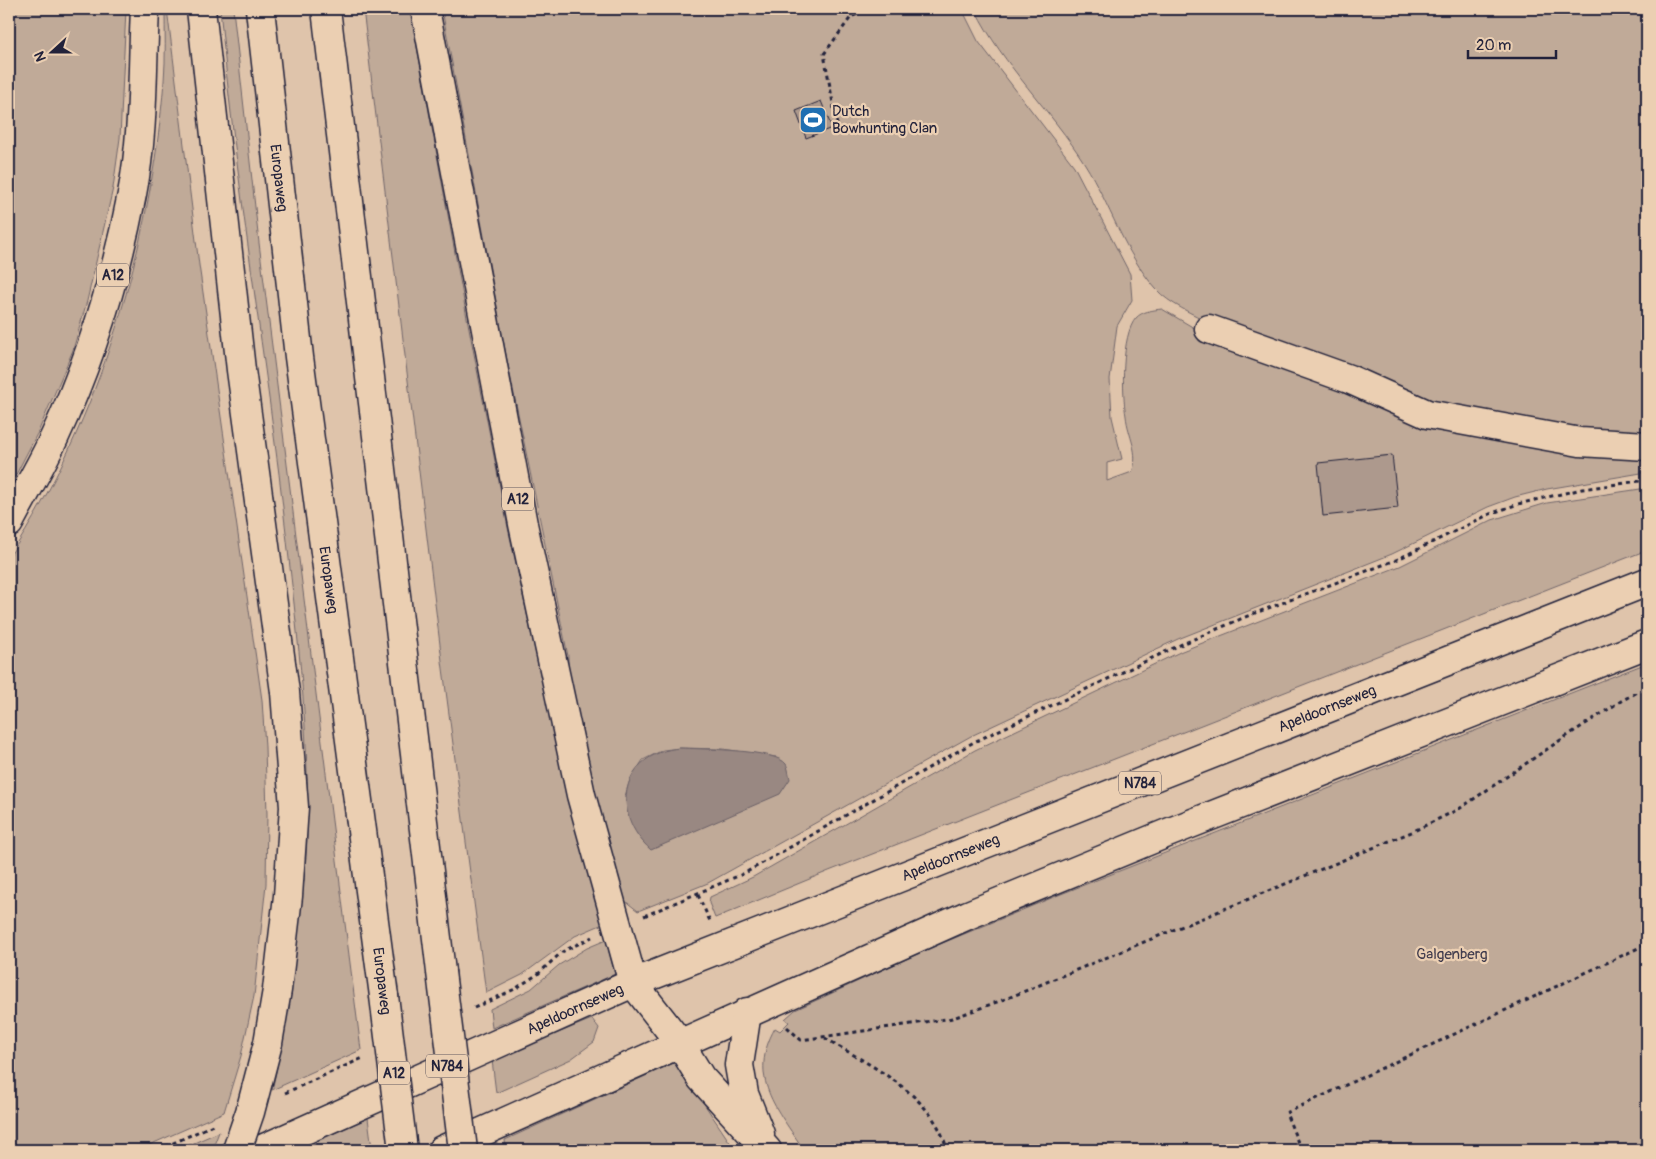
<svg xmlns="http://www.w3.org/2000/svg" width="1656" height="1159" viewBox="0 0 1656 1159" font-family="Pangolin,sans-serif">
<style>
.green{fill:#c0aa98;stroke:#71666a;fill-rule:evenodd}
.water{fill:#998882;stroke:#695f66}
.building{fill:#ad998d;stroke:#22223b}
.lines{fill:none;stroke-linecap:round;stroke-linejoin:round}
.street-casing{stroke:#22223b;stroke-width:31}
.primary-casing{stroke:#22223b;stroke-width:31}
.highway-casing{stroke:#22223b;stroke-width:31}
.path{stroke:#22223b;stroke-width:3;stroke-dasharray:4 4;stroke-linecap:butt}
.street{stroke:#ebcfb2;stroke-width:28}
.primary{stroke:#ebcfb2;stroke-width:28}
.highway{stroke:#ebcfb2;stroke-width:28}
.highway-bridge-casing{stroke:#22223b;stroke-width:31;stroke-linecap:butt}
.highway-bridge{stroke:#ebcfb2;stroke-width:28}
.labels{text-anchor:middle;stroke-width:4.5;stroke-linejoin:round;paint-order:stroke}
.shield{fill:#ebcfb2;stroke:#5e565f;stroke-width:1}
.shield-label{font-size:14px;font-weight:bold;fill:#22223b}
.poi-label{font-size:15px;fill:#22223b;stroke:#ebcfb2;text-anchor:start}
.street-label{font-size:15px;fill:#22223b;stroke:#ebcfb2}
.park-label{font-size:15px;fill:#423d4e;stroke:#ebcfb2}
</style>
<rect width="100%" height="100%" fill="#dfc4ab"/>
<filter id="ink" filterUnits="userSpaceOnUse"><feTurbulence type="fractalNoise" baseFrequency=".02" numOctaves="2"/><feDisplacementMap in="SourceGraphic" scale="10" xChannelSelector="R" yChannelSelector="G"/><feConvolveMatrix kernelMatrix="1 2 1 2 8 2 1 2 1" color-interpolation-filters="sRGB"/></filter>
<g filter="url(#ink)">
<g class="green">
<path d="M 9,9 L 126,9 L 120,138 L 113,188 L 87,301 L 73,350 L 39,430 L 9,488 Z"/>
<path d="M 165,9 L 167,9 L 199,265 L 262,700 L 265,747 L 267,814 L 266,884 L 254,996 L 241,1056 L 224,1112 L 138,1150 L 9,1150 L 9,557 C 100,420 151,244 164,81 C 166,57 165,32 165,9 Z"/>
<path d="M 220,9 L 233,9 L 259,243 L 361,1050 L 272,1090 C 283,1044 289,997 295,950 C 300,912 306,874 307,836 C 310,737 298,639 287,541 C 267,363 236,187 220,9 Z"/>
<path d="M 363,9 L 410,9 L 467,318 L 508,528 L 552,727 L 603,924 L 575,936 L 522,975 L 486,993 L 442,661 Z"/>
<path d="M 442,9 L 962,9 L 978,41 L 1074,166 L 1130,274 L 1132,300 L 1117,326 L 1110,379 L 1112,417 L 1122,459 L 1107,463 L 1107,481 L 1132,472 C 1140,453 1128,436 1126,416 C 1122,394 1121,335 1136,318 C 1142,311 1154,310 1162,309 L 1206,335 L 1346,385 L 1647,453 L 1647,472 L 1547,489 L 1515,497 L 1488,507 L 1392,554 L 1178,639 L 971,736 L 708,883 L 638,911 L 620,897 L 568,705 L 568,656 L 506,355 ZM 680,748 L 723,749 L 776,757 L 633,824 L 625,796 L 630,780 L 643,760 L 663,750 Z"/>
<path d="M 975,9 L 1647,9 L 1647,440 L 1430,410 L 1211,323 C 1193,314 1169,304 1156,289 C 1124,253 1110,204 1085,164 C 1051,110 1003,66 975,9 Z"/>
<path d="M 1647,488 L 1647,550 L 829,871 L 715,918 L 709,903 L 710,897 L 753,877 L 975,750 L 1182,651 L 1400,566 L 1492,520 L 1547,503 Z"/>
<path d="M 1647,663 L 1647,1150 L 804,1150 C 777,1109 747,1078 775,1028 L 780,1031 L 789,1022 L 785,1019 L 795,1010 L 935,946 L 1061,894 Z"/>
<path d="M 606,940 L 615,974 L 492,1028 L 490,1009 L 531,989 L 559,965 L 587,948 Z"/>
<path d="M 592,1019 L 599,1028 L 594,1042 L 571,1059 L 496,1093 L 492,1060 Z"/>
<path d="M 676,1062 L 735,1150 L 506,1150 L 505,1140 Z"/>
<path d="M 368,1118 L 372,1149 L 370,1150 L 296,1150 Z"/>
<path d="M 219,1132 L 212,1150 L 178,1150 Z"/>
</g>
<path class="water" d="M 680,748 C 699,749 776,749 786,764 C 788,767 789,775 790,779 L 780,794 L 651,850 C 609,813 621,753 680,748 Z"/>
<g class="building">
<path d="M 821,101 L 832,128 L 806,138 L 796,111 Z"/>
<path d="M 1392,455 L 1398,508 L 1323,516 L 1318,463 Z"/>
</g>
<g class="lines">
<g class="street-casing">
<path id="street" d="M 1209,329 L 1349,379 L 1427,414 L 1580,442 L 1647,446"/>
</g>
<g class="primary-casing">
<g id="primary">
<path id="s1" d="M 260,1150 L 633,983 L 1647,582"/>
<path d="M 442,1150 L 968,915 L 1165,834 L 1647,644"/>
</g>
</g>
<g class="highway-casing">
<g id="highway">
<path d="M 201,9 L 241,370 L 285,692 L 294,807 L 288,896 L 277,990 L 268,1043"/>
<path id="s2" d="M 260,9 L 299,357 L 384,996"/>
<path d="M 326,9 L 441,972"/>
<path d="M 425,9 L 523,524 L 581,795 L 633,983 L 679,1042 L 701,1078 L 767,1150"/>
<path d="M 9,523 C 24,494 41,466 55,436 C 91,359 116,277 132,194 C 144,133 142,71 145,9"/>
<path d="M 747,1012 L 739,1065 L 744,1094 L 760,1134"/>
</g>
</g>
<g class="path">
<path d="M 837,125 L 824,54 L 851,17 L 867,9"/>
<path d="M 698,895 L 710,921"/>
<path d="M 644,916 L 745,873 L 974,742 L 1180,645 L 1250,615 L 1396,560 L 1490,514 L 1518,504 L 1582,489 L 1647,480"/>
<path d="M 474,1008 L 515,989 L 538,974 L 562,952 L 592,937"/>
<path d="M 787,1027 L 801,1040 L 953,1018 L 1008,998 L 1414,831 L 1459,809 L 1556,743 L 1621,701 L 1647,687"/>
<path d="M 825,1038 C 870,1066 934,1094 947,1150"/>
<path d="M 285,1093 L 363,1058"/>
<path d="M 158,1150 L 215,1124"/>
<path d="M 1301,1150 L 1286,1113 L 1647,944"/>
</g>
<use href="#street" class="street"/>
<use href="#primary" class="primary"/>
<use href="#highway" class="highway"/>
<g class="highway-bridge-casing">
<g id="highway-bridge">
<path d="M 441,972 L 463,1150"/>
<path d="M 384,996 L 403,1150"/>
<path d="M 237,1150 L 250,1112 L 268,1043"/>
</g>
</g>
<use href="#highway-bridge" class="highway-bridge"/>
</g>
</g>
<defs>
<g id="stadium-square" transform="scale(1.4375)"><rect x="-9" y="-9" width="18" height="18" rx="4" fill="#1f6fb2" stroke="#ebcfb2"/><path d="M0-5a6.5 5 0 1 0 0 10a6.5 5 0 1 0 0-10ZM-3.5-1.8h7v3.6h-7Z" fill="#fff"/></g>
</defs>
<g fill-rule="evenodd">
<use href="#stadium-square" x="813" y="120"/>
</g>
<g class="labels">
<g class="shield">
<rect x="97" y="263.5" width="32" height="23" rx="4"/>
<rect x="502" y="487.5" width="32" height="23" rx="4"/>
<rect x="1119" y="771.5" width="42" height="23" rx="4"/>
<rect x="426" y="1054.5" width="42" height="23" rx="4"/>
<rect x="378" y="1061.5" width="32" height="23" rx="4"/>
</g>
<g class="shield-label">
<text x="113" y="280">A12</text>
<text x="518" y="504">A12</text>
<text x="1140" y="788">N784</text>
<text x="447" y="1071">N784</text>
<text x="394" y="1078">A12</text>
</g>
<g class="poi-label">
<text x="832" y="116">Dutch<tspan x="832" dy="17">Bowhunting Clan</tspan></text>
</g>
<g class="street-label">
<text dy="5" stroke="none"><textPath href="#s2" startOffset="170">Europaweg</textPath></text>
<text dy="5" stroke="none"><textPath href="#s2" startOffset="575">Europaweg</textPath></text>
<text dy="5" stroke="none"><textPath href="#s1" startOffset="1155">Apeldoornseweg</textPath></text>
<text dy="5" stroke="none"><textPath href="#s1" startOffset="750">Apeldoornseweg</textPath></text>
<text transform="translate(382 981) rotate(83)" y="5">Europaweg</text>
<text dy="5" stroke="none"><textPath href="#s1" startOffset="345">Apeldoornseweg</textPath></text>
</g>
<g class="park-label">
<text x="1452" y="959">Galgenberg</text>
</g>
</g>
<rect width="1656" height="1159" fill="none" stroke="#ebcfb2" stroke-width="30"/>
<rect x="15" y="15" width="1626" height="1129" fill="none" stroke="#22223b" stroke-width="2" filter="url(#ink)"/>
<g transform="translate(52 52) rotate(249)" stroke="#ebcfb2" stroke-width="4" paint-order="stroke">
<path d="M0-4L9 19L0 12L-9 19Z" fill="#22223b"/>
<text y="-8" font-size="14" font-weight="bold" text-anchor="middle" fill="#22223b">N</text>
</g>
<path d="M1468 50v8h88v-8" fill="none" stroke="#22223b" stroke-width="2.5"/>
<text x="1476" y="50" font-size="15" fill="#22223b" stroke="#ebcfb2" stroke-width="4" paint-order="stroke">20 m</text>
</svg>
